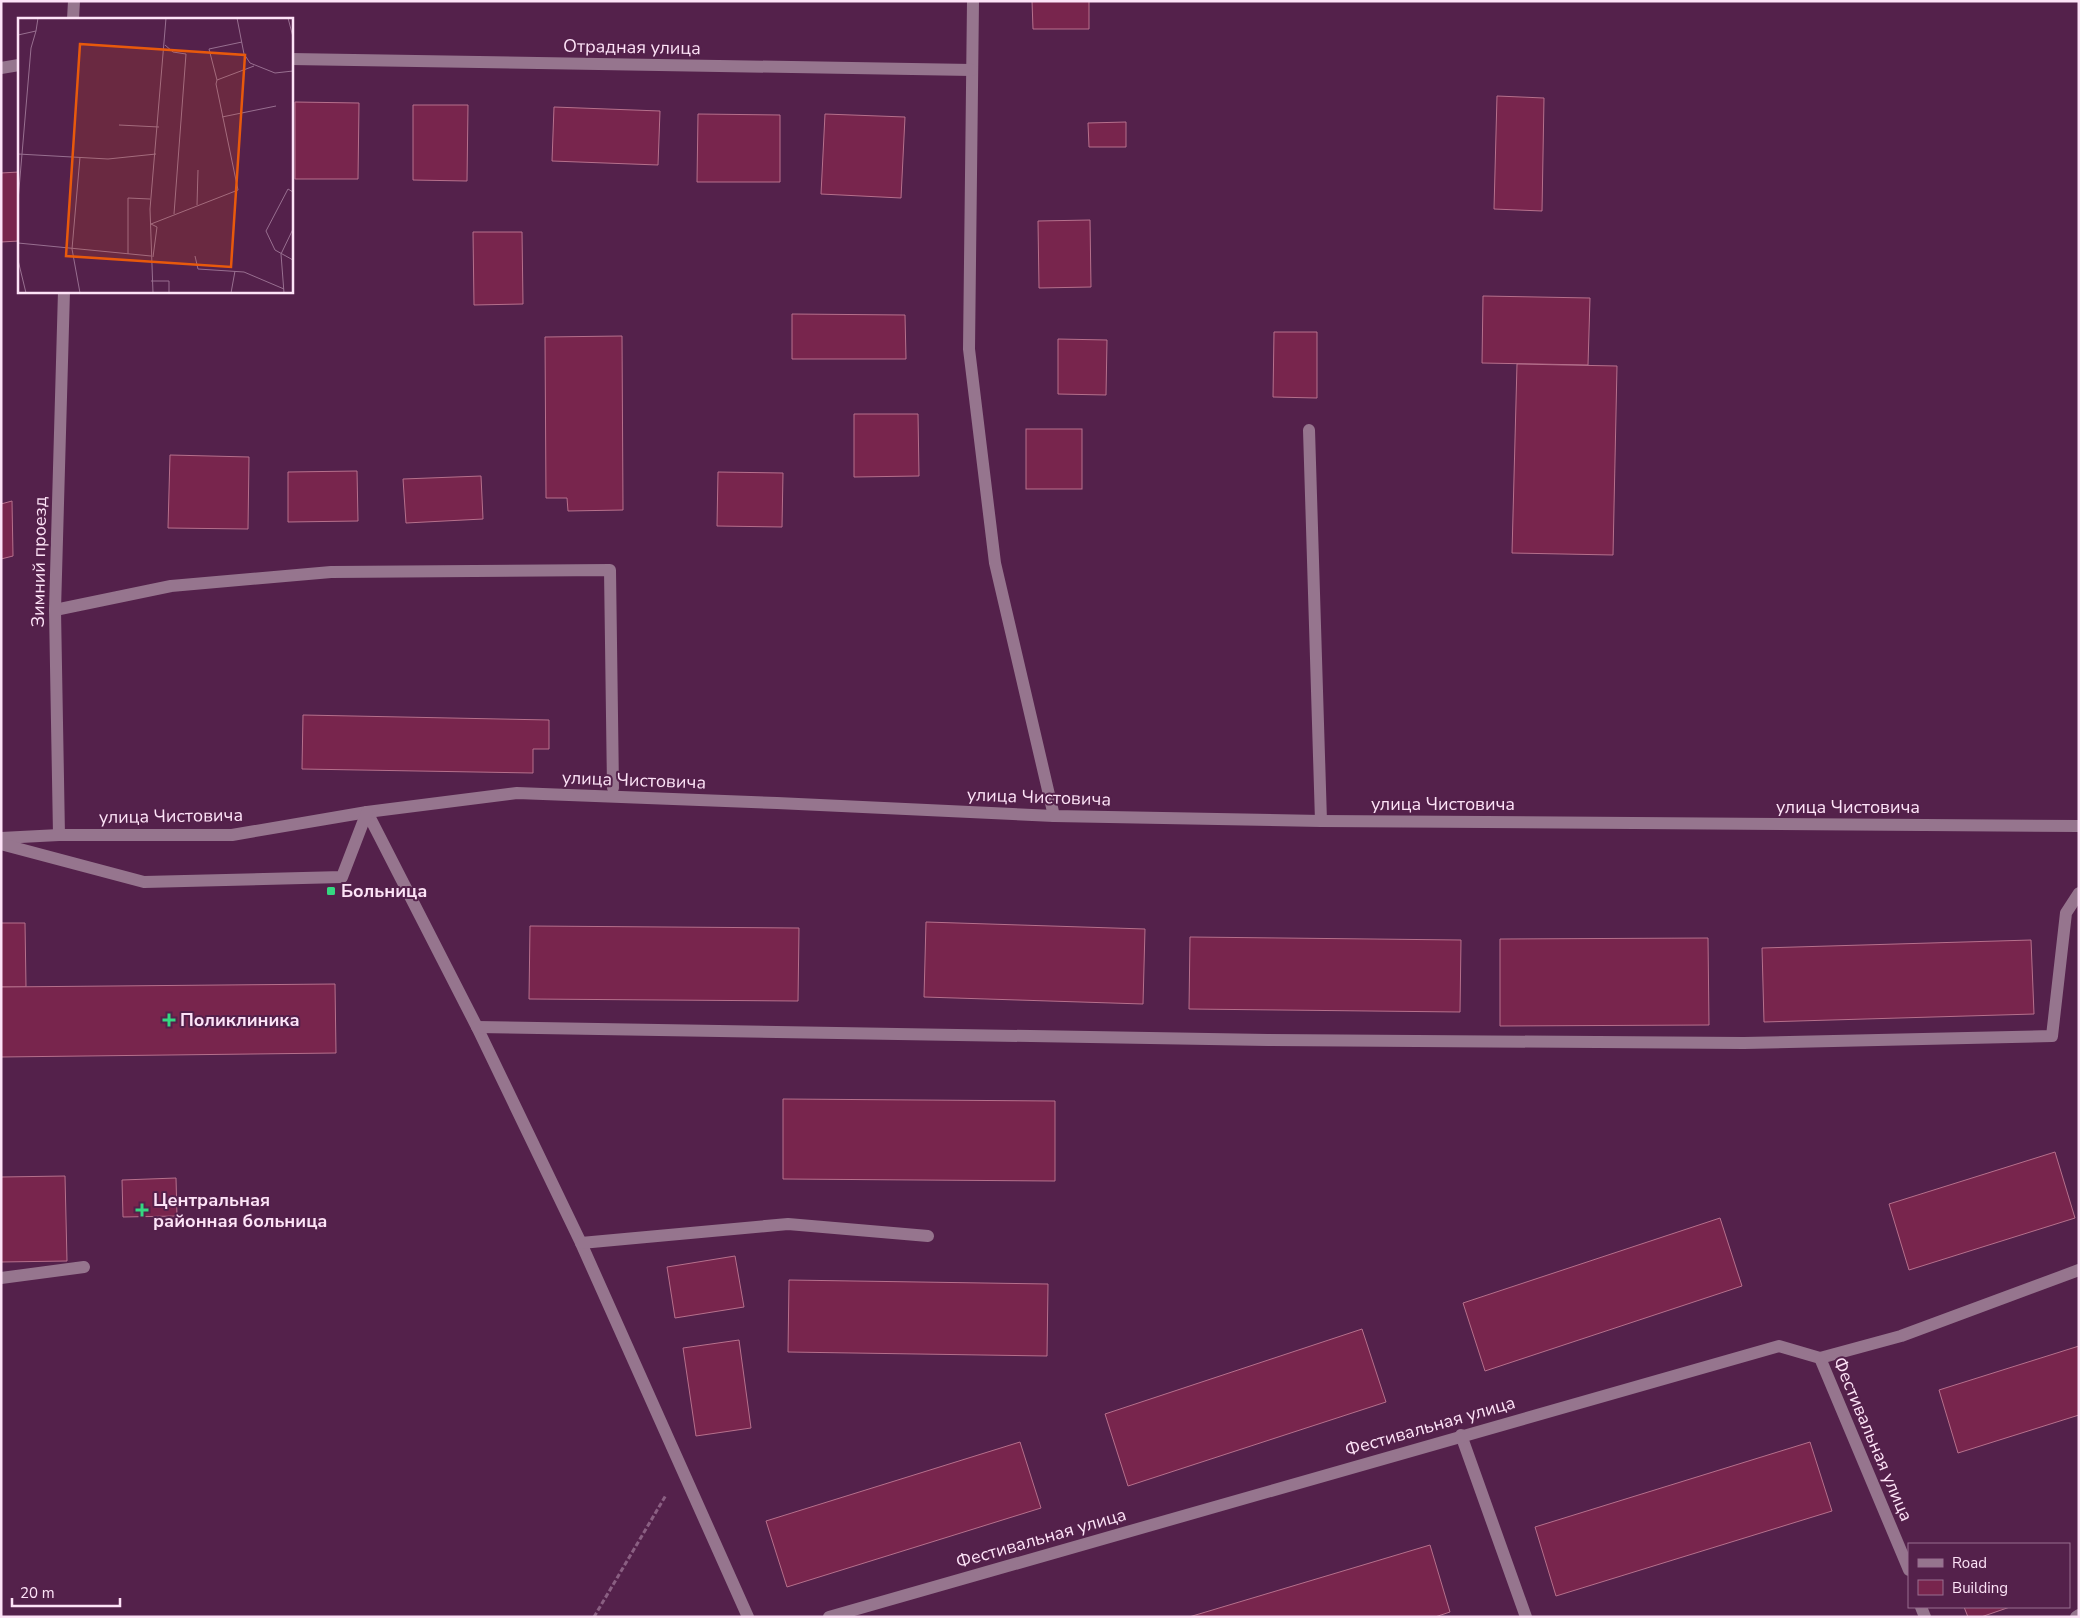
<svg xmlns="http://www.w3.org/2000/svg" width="2080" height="1618" viewBox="0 0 2080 1618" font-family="'Nunito Sans',sans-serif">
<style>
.building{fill:#78254d;stroke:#b6708c}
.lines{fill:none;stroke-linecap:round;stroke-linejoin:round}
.path{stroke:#8a5f82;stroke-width:3;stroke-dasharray:5 2.5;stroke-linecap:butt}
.minor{stroke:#96758e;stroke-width:12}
.poi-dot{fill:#35d881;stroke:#54214b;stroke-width:2}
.labels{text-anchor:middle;stroke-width:4;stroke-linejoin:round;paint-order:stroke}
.street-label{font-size:18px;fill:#fde3f7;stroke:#54214b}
.poi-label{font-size:18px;font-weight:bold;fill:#fde3f7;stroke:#54214b;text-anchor:start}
.inset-road{fill:none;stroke:#986f90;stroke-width:1}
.view{fill:#e8590c;fill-opacity:0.15;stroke:#e8590c;stroke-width:2.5}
.inset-edge{fill:none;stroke:#fde3f7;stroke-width:2.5}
</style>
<rect width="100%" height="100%" fill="#54214b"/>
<g class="building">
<path d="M 1032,1 L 1089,1 L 1089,29 L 1033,29 Z"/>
<path d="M 1497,96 L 1544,98 L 1542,211 L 1494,209 Z"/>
<path d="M 295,102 L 359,103 L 358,179 L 295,179 Z"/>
<path d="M 413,105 L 468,105 L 467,181 L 413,180 Z"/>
<path d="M 554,107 L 660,111 L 658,165 L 552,161 Z"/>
<path d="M 698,114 L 780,115 L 780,182 L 697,182 Z"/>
<path d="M 825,114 L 905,117 L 901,198 L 821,194 Z"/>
<path d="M 1126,122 L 1126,147 L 1089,147 L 1088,123 Z"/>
<path d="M 19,172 L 19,241 L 1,242 L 1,173 Z"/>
<path d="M 1090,220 L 1091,287 L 1039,288 L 1038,221 Z"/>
<path d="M 473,232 L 522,232 L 523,304 L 474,305 Z"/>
<path d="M 1483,296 L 1590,298 L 1588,365 L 1482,363 Z"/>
<path d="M 792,314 L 905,315 L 906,359 L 792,359 Z"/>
<path d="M 1274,332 L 1317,332 L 1317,398 L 1273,397 Z"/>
<path d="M 622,336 L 623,510 L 568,511 L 567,498 L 546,498 L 545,337 Z"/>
<path d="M 1058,339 L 1107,340 L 1106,395 L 1058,394 Z"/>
<path d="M 1517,364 L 1617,366 L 1613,555 L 1512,553 Z"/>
<path d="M 854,414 L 918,414 L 919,476 L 854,477 Z"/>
<rect x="1026" y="429" width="56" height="60"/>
<path d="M 170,455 L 249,457 L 248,529 L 168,528 Z"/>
<path d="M 357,471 L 358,521 L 288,522 L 288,472 Z"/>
<path d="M 718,472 L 783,473 L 782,527 L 717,526 Z"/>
<path d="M 481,476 L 483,519 L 406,523 L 403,479 Z"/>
<path d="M 12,501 L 13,556 L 1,559 L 1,504 Z"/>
<path d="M 303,715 L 549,720 L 549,749 L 533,749 L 533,773 L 302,769 Z"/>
<path d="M 926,922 L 1145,929 L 1143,1004 L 924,997 Z"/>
<path d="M 1,923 L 25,923 L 26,987 L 1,987 Z"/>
<path d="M 530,926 L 799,928 L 798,1001 L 529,999 Z"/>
<path d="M 1190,937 L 1461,940 L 1460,1012 L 1189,1009 Z"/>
<path d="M 1708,938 L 1709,1025 L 1500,1026 L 1500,939 Z"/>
<path d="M 2031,940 L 2034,1014 L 1764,1022 L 1762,948 Z"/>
<path d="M 335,984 L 336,1053 L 1,1057 L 1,987 Z"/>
<path d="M 783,1099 L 1055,1101 L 1055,1181 L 783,1179 Z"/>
<path d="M 2055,1152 L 2075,1218 L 1909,1270 L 1889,1204 Z"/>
<path d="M 65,1176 L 67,1261 L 1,1262 L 1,1177 Z"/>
<path d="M 176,1178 L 177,1216 L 123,1217 L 122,1180 Z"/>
<path d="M 1720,1218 L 1742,1286 L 1485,1371 L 1463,1303 Z"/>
<path d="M 735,1256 L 744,1307 L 675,1318 L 667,1267 Z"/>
<path d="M 789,1280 L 1048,1284 L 1047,1356 L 788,1352 Z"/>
<path d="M 1362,1329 L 1386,1402 L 1128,1486 L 1105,1414 Z"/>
<path d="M 739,1340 L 751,1428 L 696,1436 L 683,1348 Z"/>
<path d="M 2079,1346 L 2079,1415 L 1958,1453 L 1939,1390 Z"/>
<path d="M 1020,1442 L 1041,1508 L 787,1587 L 766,1521 Z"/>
<path d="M 1810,1442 L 1832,1511 L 1556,1596 L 1535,1527 Z"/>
<path d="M 1430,1545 L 1450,1612 L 1435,1617 L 1189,1617 Z"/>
<path d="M 1964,1607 L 2010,1607 L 1981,1617 L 1968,1617 Z"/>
</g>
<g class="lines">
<path class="path" d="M 594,1617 L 666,1495"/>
<g class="minor">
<path d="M 973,1 L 969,349 L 995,563 L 1054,816"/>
<path d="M 73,19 L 74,1"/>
<path d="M 291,59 L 972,70"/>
<path d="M 1,68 L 19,65"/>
<path d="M 1309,430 L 1321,821"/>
<path d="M 55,610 L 171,586 L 331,572 L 610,570 L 613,788"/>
<path d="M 367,812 L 477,1027 L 581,1243 L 748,1617"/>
<path d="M 59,835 L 55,610 L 64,291"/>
<path d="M 1,838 L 59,835 L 232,835 L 367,812 L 517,793 L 777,803 L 1054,816 L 1321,821 L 2079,826"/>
<path d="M 1,844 L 144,882 L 342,877 L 367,812"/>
<path d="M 477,1027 L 1268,1040 L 1744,1043 L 2052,1036 L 2066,913 L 2079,893"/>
<path d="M 581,1243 L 788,1224 L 928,1236"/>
<path d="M 1,1278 L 84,1267"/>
<path d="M 1820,1358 L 1901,1336 L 2079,1270"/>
<path d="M 1461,1435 L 1526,1617"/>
<path d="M 1921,1607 L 1925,1617"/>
<path d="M 829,1617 L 1779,1346 L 1820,1358 L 1909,1570"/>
<path d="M 2076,1617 L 2079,1615"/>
</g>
</g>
<g class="poi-dot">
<rect x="326" y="886" width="10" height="10" rx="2.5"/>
<path d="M166.5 1012.5h5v5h5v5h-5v5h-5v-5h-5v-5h5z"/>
<path d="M139.5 1202.5h5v5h5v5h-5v5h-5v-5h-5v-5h5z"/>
</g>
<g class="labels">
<g class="street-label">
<text transform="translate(632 47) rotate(1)" y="6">Отрадная улица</text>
<text transform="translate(39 562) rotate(-89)" y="6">Зимний проезд</text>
<text transform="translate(634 780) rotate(2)" y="6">улица Чистовича</text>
<text transform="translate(1039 797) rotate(2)" y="6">улица Чистовича</text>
<text x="1443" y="810">улица Чистовича</text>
<text x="1848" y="813">улица Чистовича</text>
<text transform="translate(171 816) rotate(-1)" y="6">улица Чистовича</text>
<text transform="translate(1430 1426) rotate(-16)" y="6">Фестивальная улица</text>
<text transform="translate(1873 1439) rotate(67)" y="6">Фестивальная улица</text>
<text transform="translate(1041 1538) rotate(-16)" y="6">Фестивальная улица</text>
</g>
<g class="poi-label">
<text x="341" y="897">Больница</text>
<text x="180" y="1026">Поликлиника</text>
<text x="153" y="1206">Центральная<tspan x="153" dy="21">районная больница</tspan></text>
</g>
</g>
<g transform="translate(18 18)">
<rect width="275" height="275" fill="#54214b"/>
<path class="inset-road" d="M 219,0 L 226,36 L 232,45 L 257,55 L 275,53M 270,0 L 275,19M 0,17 L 18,13 L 20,0M 147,27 L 155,34 L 168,36 L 156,196M 199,62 L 191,31 L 224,24M 204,99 L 258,88M 101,107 L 141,109M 0,136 L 90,141 L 138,136M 62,139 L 54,231 L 62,275M 275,174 L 270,171 L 248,213 L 257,232 L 275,242M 0,183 L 13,30 L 18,13M 179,187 L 180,152M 133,206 L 220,172 L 198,66 L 199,62 L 236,48M 133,206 L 139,209 L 135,239M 0,225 L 133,238M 110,236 L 110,180 L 132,181M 177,238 L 180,251 L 226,254 L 266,271M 0,242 L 8,275M 133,263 L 151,263 L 151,275M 135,275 L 132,191 L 148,0M 213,275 L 217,253M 266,275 L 263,236 L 275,211"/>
<path class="view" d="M 62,26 L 227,37 L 213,249 L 48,238 Z"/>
<rect width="275" height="275" class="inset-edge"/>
</g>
<rect width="2080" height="1618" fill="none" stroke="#fde3f7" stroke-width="5"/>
<rect x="1908" y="1543" width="162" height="65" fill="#54214b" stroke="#986f90"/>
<rect x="1918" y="1559" width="25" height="8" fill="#96758e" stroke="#986f90"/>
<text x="1952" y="1568" font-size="15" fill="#fde3f7">Road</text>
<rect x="1918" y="1580" width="25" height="15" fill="#78254d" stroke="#986f90"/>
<text x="1952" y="1593" font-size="15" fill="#fde3f7">Building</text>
<path d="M12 1598v8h108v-8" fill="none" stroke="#fde3f7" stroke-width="2.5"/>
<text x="20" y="1598" font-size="15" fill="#fde3f7" stroke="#54214b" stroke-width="4" paint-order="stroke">20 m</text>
</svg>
